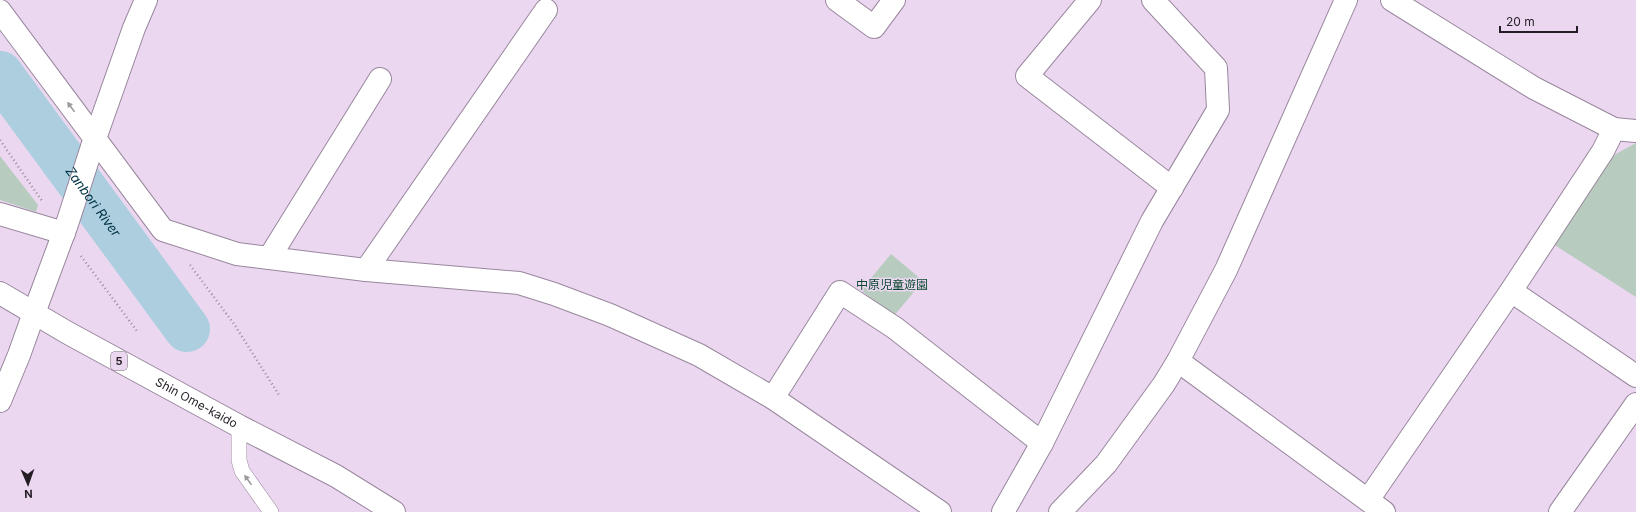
<svg xmlns="http://www.w3.org/2000/svg" width="1636" height="512" viewBox="0 0 1636 512" font-family="Inter,'Noto Sans JP',sans-serif">
<style>
.green{fill:#b7ccbf}
.lines{fill:none;stroke-linecap:round;stroke-linejoin:round}
.river{stroke:#accedf;stroke-width:46}
.service-casing{stroke:#99879e;stroke-width:16}
.minor-casing{stroke:#99879e;stroke-width:24}
.tertiary-casing{stroke:#99879e;stroke-width:24}
.primary-casing{stroke:#99879e;stroke-width:24}
.path{stroke:#9a8c9d;stroke-width:2.5;stroke-dasharray:1 3;stroke-linecap:butt}
.service{stroke:#fff;stroke-width:15}
.minor{stroke:#fff;stroke-width:22}
.tertiary{stroke:#fff;stroke-width:22}
.primary{stroke:#fff;stroke-width:22}
.oneway{fill:#9c999d}
.labels{text-anchor:middle;stroke-width:3;stroke-linejoin:round;paint-order:stroke}
.shield{fill:#ebd8f0;stroke:#605562;stroke-width:1}
.shield-label{font-size:11px;font-weight:bold;fill:#241d25}
.park-label{font-size:12px;fill:#0d4830;stroke:#ebd8f0}
.street-label{font-size:12px;fill:#241d25;stroke:#ebd8f0}
.water-label{font-size:13px;font-style:italic;fill:#003244;stroke:#ebd8f0}
</style>
<rect width="100%" height="100%" fill="#ebd8f0"/>
<g class="green">
<path d="M 1636,143 L 1636,297 L 1553,244 L 1614,155 Z"/>
<path d="M 0,156 L 38,205 L 36,212 L 0,200 Z"/>
<path d="M 891,254 L 923,281 L 893,317 L 861,290 Z"/>
</g>
<g class="lines">
<path class="river" id="s1" d="M 0,74 L 187,329"/>
<g class="service-casing">
<path id="service" d="M 239,426 L 239,460 L 242,471 L 271,512"/>
</g>
<g class="minor-casing">
<g id="minor">
<path d="M 837,0 L 874,27 L 894,0"/>
<path d="M 1090,0 L 1027,76 L 1172,188"/>
<path d="M 0,11 L 163,230 L 237,254 L 366,270 L 519,283 L 554,294 L 610,315 L 699,355 L 773,398 L 940,512"/>
<path d="M 0,214 L 64,233"/>
<path d="M 269,258 L 380,79"/>
<path d="M 366,270 L 546,10"/>
<path d="M 1511,291 L 1636,376"/>
<path d="M 34,313 L 66,227 L 92,147"/>
<path d="M 1178,361 L 1384,512"/>
<path d="M 773,398 L 840,292 L 895,328 L 1042,443"/>
<path d="M 1368,500 L 1511,291 L 1603,151 L 1614,129"/>
<path d="M 1003,512 L 1042,443 L 1152,221 L 1218,110 L 1216,68 L 1153,0"/>
<path d="M 1560,512 L 1636,404"/>
</g>
</g>
<g class="tertiary-casing">
<g id="tertiary">
<path d="M 1392,0 L 1534,88 L 1614,129 L 1636,131"/>
<path d="M 92,147 L 134,28 L 146,0"/>
<path d="M 0,401 L 19,355 L 34,313"/>
<path d="M 1060,512 L 1106,464 L 1164,384 L 1178,361 L 1226,270 L 1346,0"/>
</g>
</g>
<g class="primary-casing">
<g id="primary">
<path id="s2" d="M 0,293 L 68,333 L 239,426 L 336,476 L 394,512"/>
</g>
</g>
<g class="path">
<path d="M 0,140 L 42,201"/>
<path d="M 81,256 L 137,331"/>
<path d="M 190,265 L 234,324 L 279,395"/>
</g>
<use href="#service" class="service"/>
<use href="#minor" class="minor"/>
<use href="#tertiary" class="tertiary"/>
<use href="#primary" class="primary"/>
</g>
<defs><path id="oneway-solid" d="M-6-.8H1V-3.2L6.5 0L1 3.2V.8H-6Z"/></defs>
<g class="oneway">
<use href="#oneway-solid" transform="translate(71 107) rotate(-126)"/>
<use href="#oneway-solid" transform="translate(248 480) rotate(-126)"/>
</g>
<g class="labels">
<rect class="shield" x="111" y="352" width="16" height="18" rx="3"/>
<g class="shield-label">
<text x="119" y="365">5</text>
</g>
<g class="park-label">
<text x="892" y="289">中原児童遊園</text>
</g>
<g class="street-label">
<text dy="4" stroke="none"><textPath href="#s2" startOffset="225">Shin Ome-kaido</textPath></text>
</g>
<g class="water-label">
<text dy="5" stroke="none"><textPath href="#s1" startOffset="158">Zanbori River</textPath></text>
</g>
</g>
<g transform="translate(28 484) rotate(178)" stroke="#ebd8f0" stroke-width="3" paint-order="stroke">
<path d="M0-3L7 15L0 10L-7 15Z" fill="#241d25"/>
<text y="-6" font-size="11" font-weight="bold" text-anchor="middle" fill="#241d25">N</text>
</g>
<path d="M1500 26v6h77v-6" fill="none" stroke="#241d25" stroke-width="2"/>
<text x="1506" y="26" font-size="12" fill="#241d25" stroke="#ebd8f0" stroke-width="3" paint-order="stroke">20 m</text>
</svg>
